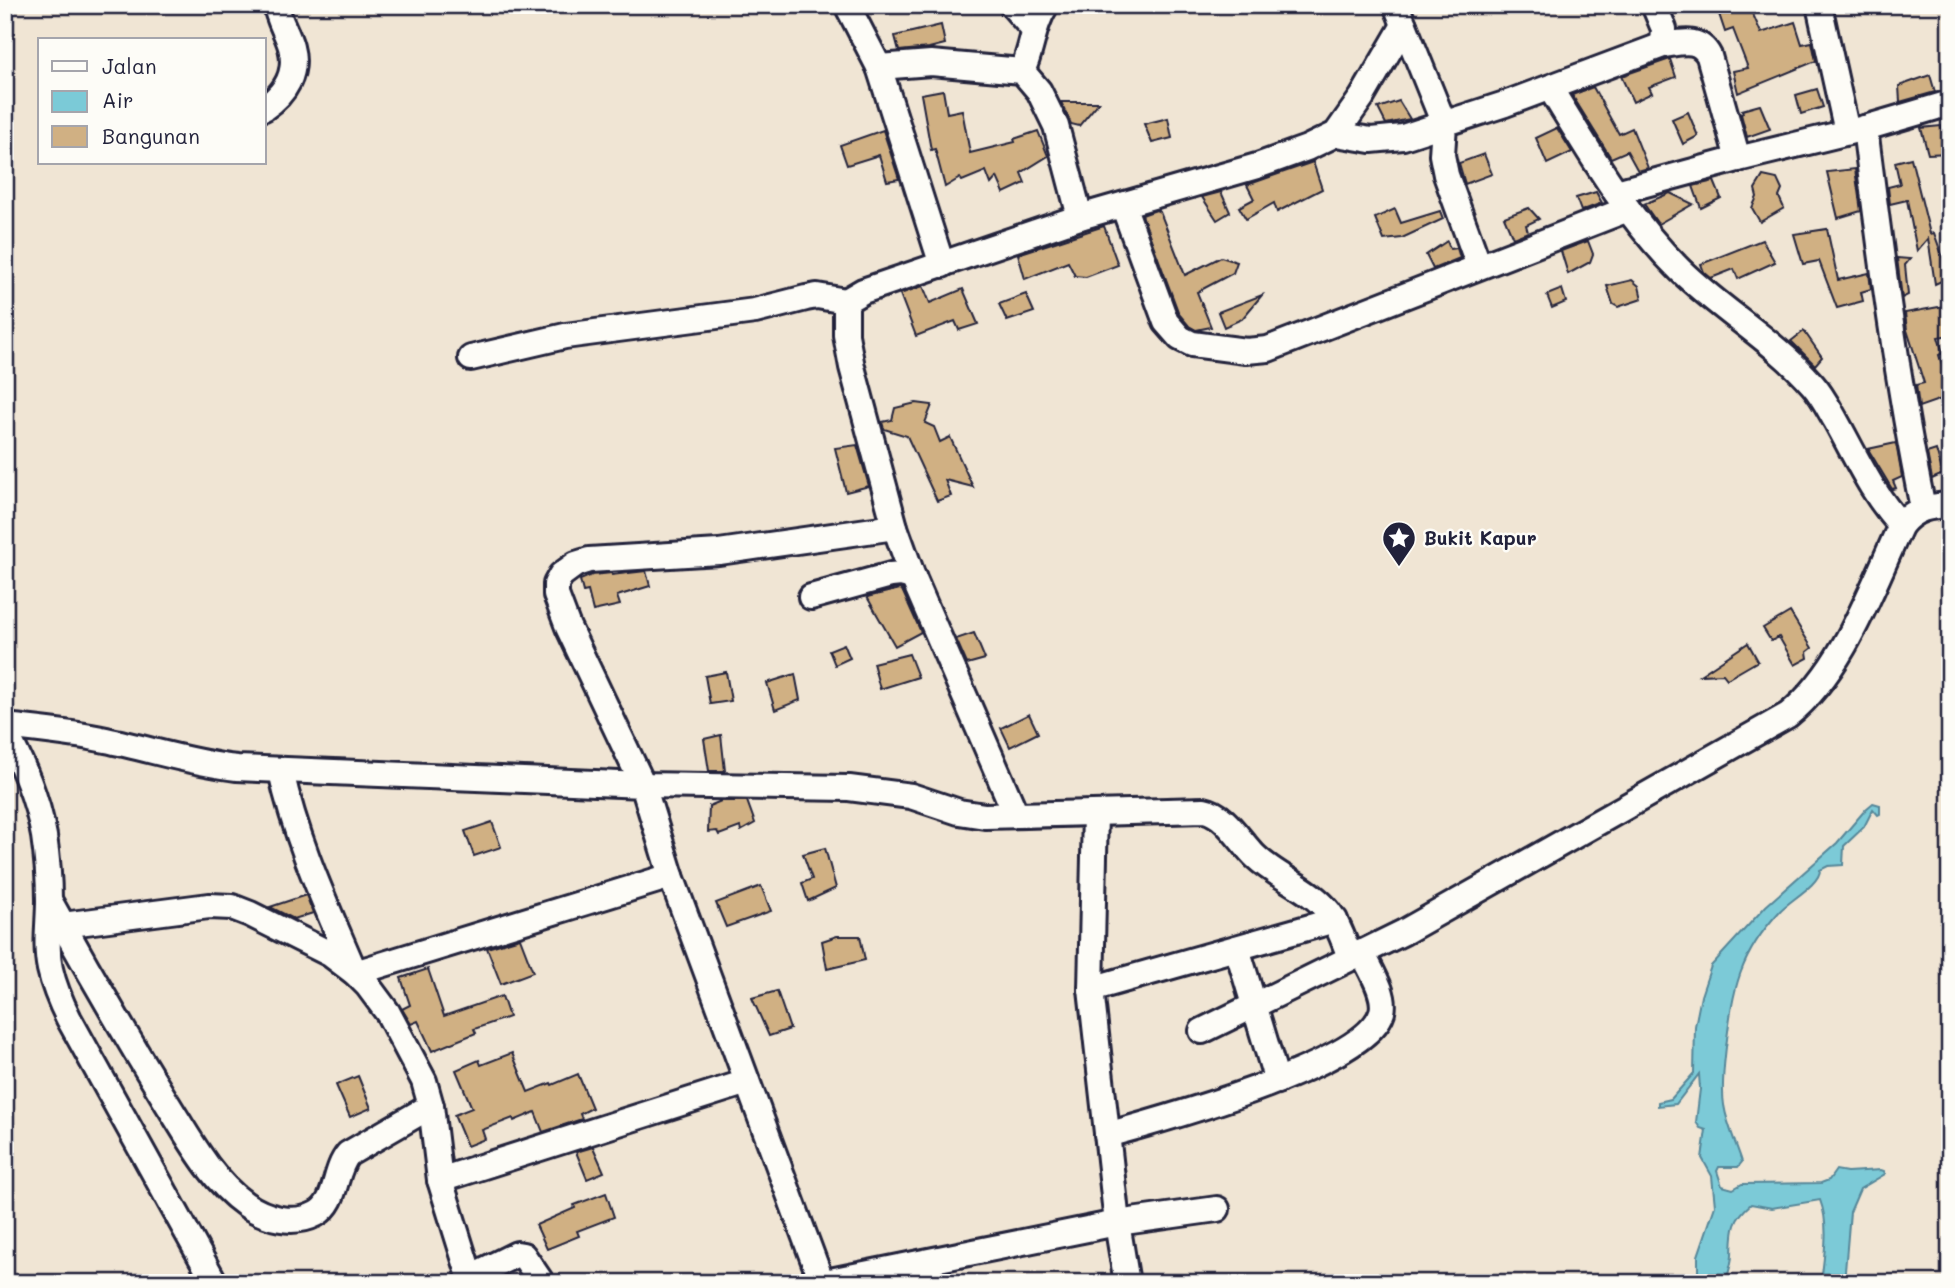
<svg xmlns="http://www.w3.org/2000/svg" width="1955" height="1288" viewBox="0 0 1955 1288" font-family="Mali,sans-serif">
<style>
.water{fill:#7bcad7;stroke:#578799;stroke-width:2}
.building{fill:#d0b083;stroke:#22223b;stroke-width:2}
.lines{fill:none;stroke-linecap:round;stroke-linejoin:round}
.minor-casing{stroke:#22223b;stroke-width:30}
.minor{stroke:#fdfcf7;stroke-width:24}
.labels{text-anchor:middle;stroke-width:5;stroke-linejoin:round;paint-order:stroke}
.poi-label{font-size:19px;font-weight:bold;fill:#22223b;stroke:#fdfcf7;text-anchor:start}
</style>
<rect width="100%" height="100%" fill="#f0e5d4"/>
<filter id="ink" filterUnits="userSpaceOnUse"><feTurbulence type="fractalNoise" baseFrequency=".0143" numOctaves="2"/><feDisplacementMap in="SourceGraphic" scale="14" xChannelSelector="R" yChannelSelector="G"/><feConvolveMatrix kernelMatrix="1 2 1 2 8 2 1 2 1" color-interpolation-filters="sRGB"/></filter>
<g filter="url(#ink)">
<path class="water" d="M 1873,803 L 1880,805 L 1880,814 L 1878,815 L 1873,809 L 1864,827 L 1844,846 L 1843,865 L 1828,866 L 1820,870 C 1820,884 1790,900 1780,911 C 1739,955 1733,989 1726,1047 C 1724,1065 1721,1087 1724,1105 C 1727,1125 1736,1143 1742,1162 L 1738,1167 L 1719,1167 L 1717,1171 L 1722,1186 L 1733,1189 L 1742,1184 L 1821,1183 L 1829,1180 L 1836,1170 L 1847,1172 L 1881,1170 L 1884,1171 L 1885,1174 L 1860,1189 L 1850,1212 L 1844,1283 L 1821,1283 C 1824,1256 1830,1226 1820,1200 L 1772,1208 L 1751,1204 C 1731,1221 1733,1232 1732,1255 C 1732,1264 1728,1274 1725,1283 L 1698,1283 L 1698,1256 L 1715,1206 L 1712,1176 L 1702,1158 L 1706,1130 L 1700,1128 L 1696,1122 L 1700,1089 L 1699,1074 L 1676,1104 L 1658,1106 L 1658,1102 L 1671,1099 L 1694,1073 L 1695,1026 L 1701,996 L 1711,966 L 1766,906 L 1837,843 L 1866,809 Z"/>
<g class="building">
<path d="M 1741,5 L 1749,5 L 1761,33 L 1795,22 L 1802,44 L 1812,42 L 1816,61 L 1738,93 L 1733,71 L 1748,68 L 1733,29 L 1725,32 L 1717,8 Z"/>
<path d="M 941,25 L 945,44 L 929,48 L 899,51 L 895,36 Z"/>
<path d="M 1670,59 L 1676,77 L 1649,87 L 1652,93 L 1633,102 L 1621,76 Z"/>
<path d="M 1930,75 L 1935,92 L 1900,102 L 1899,86 Z"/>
<path d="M 1593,87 L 1619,134 L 1632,128 L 1648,168 L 1638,171 L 1627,151 L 1611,158 L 1572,95 Z"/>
<path d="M 1817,89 L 1823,107 L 1801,114 L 1796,95 Z"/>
<path d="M 943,90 L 947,113 L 962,110 L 970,153 L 1015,142 L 1014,139 L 1038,131 L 1048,156 L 1021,173 L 1025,183 L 1004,193 L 997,177 L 991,184 L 986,171 L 962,181 L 960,178 L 945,187 L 935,149 L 931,150 L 921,94 Z"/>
<path d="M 1399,101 L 1410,119 L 1386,124 L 1378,108 Z"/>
<path d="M 1061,102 L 1099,102 L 1079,126 L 1071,124 Z"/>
<path d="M 1760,105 L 1770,129 L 1747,137 L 1741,114 L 1743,113 L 1742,110 Z"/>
<path d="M 1688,112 L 1698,136 L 1683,144 L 1672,119 Z"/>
<path d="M 1168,118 L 1172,138 L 1152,143 L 1144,124 Z"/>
<path d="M 1941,126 L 1949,153 L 1928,154 L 1921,128 Z"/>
<path d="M 1557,128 L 1572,152 L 1547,164 L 1536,138 Z"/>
<path d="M 883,130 L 899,179 L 887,181 L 879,155 L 847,165 L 840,145 Z"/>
<path d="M 1484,154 L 1492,174 L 1465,184 L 1459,163 Z"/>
<path d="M 1911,158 L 1930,234 L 1934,233 L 1950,277 L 1935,284 L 1928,238 L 1917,251 L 1907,200 L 1890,204 L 1888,187 L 1900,184 L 1895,162 Z"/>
<path d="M 1313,162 L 1322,189 L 1277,212 L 1274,203 L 1246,219 L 1239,207 L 1254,199 L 1247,185 Z"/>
<path d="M 1855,169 L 1861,211 L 1838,218 L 1827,172 Z"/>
<path d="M 1763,176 L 1777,179 L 1782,190 L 1779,197 L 1784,208 L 1760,222 L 1752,208 L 1757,197 L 1755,189 Z"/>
<path d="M 1714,181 L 1721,198 L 1701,208 L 1693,186 Z"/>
<path d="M 1221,192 L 1230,212 L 1217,220 L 1202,197 Z"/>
<path d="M 1596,192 L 1602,203 L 1581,211 L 1576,198 Z"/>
<path d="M 1670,193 L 1693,204 L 1658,224 L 1644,204 Z"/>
<path d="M 1529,208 L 1539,219 L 1526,225 L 1528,232 L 1513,238 L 1504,217 Z"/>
<path d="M 1395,209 L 1401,223 L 1440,211 L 1443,219 L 1402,238 L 1384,240 L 1375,218 Z"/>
<path d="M 1156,210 L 1160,212 L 1185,275 L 1221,257 L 1237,262 L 1233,273 L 1197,292 L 1211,327 L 1196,330 L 1189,326 L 1179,314 L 1142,215 Z"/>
<path d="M 1104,226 L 1118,265 L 1086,277 L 1075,276 L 1068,262 L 1025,279 L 1018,254 Z"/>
<path d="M 1827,229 L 1838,280 L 1869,273 L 1871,289 L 1861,292 L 1863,301 L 1837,308 L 1819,261 L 1803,264 L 1794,234 Z"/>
<path d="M 1762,240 L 1775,262 L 1738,279 L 1734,269 L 1711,278 L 1704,272 L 1701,264 Z"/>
<path d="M 1447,241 L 1450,249 L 1457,248 L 1460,258 L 1433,269 L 1426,255 Z"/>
<path d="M 1588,241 L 1593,254 L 1590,262 L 1568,274 L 1561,251 Z"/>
<path d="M 1897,258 L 1910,259 L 1905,265 L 1908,295 L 1902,298 Z"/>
<path d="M 1632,280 L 1639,286 L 1642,299 L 1618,307 L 1613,304 L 1607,286 Z"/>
<path d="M 923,286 L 930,303 L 963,289 L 978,324 L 959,330 L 955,321 L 916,336 L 900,294 Z"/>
<path d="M 1562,289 L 1566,302 L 1552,308 L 1547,295 Z"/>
<path d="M 1026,294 L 1034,312 L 1007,321 L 999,304 Z"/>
<path d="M 1262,295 L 1242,319 L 1224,327 L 1218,312 Z"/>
<path d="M 1950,305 L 1950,335 L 1938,337 L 1943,353 L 1939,355 L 1950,389 L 1950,396 L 1919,407 L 1916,385 L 1924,383 L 1907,330 L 1905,313 Z"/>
<path d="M 1804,331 L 1822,357 L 1815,365 L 1791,341 Z"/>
<path d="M 916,403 L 932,405 L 925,423 L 934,427 L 940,442 L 950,437 L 973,487 L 945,480 L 951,496 L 937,501 L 907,436 L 884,429 L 882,422 L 892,420 L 895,408 Z"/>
<path d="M 1896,443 L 1902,477 L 1893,481 L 1896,488 L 1892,489 L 1868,449 Z"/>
<path d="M 857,445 L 869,486 L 846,492 L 835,448 Z"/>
<path d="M 1936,450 L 1943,474 L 1932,479 L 1927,453 Z"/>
<path d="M 646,571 L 650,586 L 617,596 L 620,605 L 593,611 L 588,591 L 583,592 L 580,580 L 592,575 L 612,573 L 612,575 Z"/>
<path d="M 900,589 L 902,590 L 921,632 L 895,646 L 867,597 Z"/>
<path d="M 1790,612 L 1812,648 L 1807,652 L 1808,658 L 1795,665 L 1779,637 L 1771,641 L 1763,628 Z"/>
<path d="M 974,633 L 985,659 L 967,664 L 956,639 Z"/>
<path d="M 1748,643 L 1758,661 L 1727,679 L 1723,674 L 1700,675 Z"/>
<path d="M 844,644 L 850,658 L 835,665 L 829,650 Z"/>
<path d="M 909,654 L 918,677 L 880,689 L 873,663 Z"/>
<path d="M 726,672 L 731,701 L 710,704 L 705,676 Z"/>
<path d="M 795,674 L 800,700 L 775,710 L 767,683 Z"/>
<path d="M 1029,714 L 1038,733 L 1010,747 L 1001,728 Z"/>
<path d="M 721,735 L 725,771 L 709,771 L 704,739 Z"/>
<path d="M 721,801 L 747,801 L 755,823 L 741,831 L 740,827 L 719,835 L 717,831 L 708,832 L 709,806 Z"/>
<path d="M 492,822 L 501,847 L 474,856 L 465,831 Z"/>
<path d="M 825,848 L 836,888 L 808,901 L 802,883 L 812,879 L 803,854 Z"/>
<path d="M 761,886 L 771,911 L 726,927 L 716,903 Z"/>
<path d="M 306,895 L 313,913 L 294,919 L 270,907 Z"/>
<path d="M 837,936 L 860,936 L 865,960 L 827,969 L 822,941 Z"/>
<path d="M 520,938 L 533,972 L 501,984 L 487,948 Z"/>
<path d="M 428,969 L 444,1016 L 502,996 L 509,1017 L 474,1029 L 476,1033 L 432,1051 L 418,1021 L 411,1024 L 402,1009 L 410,1005 L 401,978 Z"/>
<path d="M 777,991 L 790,1029 L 769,1036 L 752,998 Z"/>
<path d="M 512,1053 L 528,1092 L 551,1083 L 552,1085 L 578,1074 L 592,1108 L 580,1114 L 582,1119 L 543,1132 L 535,1112 L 514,1121 L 513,1118 L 482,1130 L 485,1139 L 467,1146 L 454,1115 L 472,1108 L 456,1070 L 479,1060 L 481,1065 Z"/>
<path d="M 358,1076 L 371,1108 L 350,1117 L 336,1085 Z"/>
<path d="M 593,1147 L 604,1172 L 587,1179 L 576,1152 Z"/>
<path d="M 606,1193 L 614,1217 L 577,1231 L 579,1236 L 547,1249 L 536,1225 L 575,1208 L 574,1205 Z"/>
</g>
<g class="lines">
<g class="minor-casing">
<g id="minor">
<path d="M 847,5 L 879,67 L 942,265"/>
<path d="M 1012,5 L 1033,29"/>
<path d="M 1396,5 L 1444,124 L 1442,155 L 1446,175 L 1479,266"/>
<path d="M 1654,5 L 1664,29 L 1663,45"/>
<path d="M 1819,5 L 1847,132"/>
<path d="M 879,67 L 931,63 L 1022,71 L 1039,91 L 1056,126 L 1080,217"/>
<path d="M 1022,71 C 1033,49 1032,26 1046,5"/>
<path d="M 1550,88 C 1589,151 1626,217 1680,270 C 1722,311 1775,341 1813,385 C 1822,395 1829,409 1836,421 C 1856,457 1872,494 1901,525"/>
<path d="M 264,108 C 285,94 298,73 291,47 C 287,32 278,20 276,5"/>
<path d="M 1865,128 C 1881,255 1897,382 1923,508"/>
<path d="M 1336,134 L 1371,140 L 1403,137 L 1505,104 L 1663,45 C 1680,43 1699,36 1709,56 L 1738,159"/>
<path d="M 1616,192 L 1738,159 L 1865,128 L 1950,103"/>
<path d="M 1123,205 L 1166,322 L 1180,338 L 1192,344 L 1246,351 L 1268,349 L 1628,209"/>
<path d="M 471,358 L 565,336 L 755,311 L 806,298 L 817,296 L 846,301"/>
<path d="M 811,597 L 891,575 L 901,574 L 913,577"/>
<path d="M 5,726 C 39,730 73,733 106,740 C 150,749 192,763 237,768 L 643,785 L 849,788 L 911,796 L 959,812 L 985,816 L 1204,810 C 1226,814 1240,842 1256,857 C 1278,878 1310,888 1329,912 C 1339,925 1344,942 1350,957"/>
<path d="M 5,731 C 23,765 37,797 44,836 C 47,856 49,879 49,900 C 49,923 45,946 50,969 C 54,987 61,1003 69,1019 L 215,1283"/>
<path d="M 281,771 C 296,841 327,907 355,973 L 671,876"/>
<path d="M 1095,813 L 1091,989 L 1117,1223 L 1127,1283"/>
<path d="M 1016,815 L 913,577 L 895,527 L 852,367 L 846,335 L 846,301 L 863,291 L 1080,217 L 1257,166 L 1307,148 L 1336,134 L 1362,97 L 1404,25"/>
<path d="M 49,900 C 87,969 126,1036 167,1103 C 189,1138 211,1180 245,1204 C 265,1218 293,1226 316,1214 C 338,1202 333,1172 348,1154 L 431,1106"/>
<path d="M 63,925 L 209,906 L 232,907 L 250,914 L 330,954 L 355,973 L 368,986 L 388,1013 L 424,1081 L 431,1106 L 440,1180 L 472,1283"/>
<path d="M 1237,948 L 1277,1081"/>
<path d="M 1091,989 L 1335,920"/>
<path d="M 1202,1031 L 1404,932 L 1788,715 C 1844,670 1871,589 1901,525 C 1915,508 1929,506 1950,505"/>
<path d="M 1107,1135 C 1160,1120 1366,1065 1382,1012 C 1387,994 1369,968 1362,952"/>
<path d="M 440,1180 L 747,1082"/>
<path d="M 470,1277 L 517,1254 L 523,1255 L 542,1283"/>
<path d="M 820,1283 L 1117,1223 L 1217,1209"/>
<path d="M 822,1283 L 671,876 L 643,785 L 568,627 L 556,595 L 556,584 L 561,575 L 576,564 L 589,560 L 719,552 L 895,527"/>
</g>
</g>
<use href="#minor" class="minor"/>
</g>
</g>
<defs>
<g id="sight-pin" transform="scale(1.75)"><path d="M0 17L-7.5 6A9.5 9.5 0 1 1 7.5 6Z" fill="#22223b" stroke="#fdfcf7"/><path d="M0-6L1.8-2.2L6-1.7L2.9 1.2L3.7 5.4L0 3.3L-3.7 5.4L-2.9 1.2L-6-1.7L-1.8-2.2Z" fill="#fff"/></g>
</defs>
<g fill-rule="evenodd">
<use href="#sight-pin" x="1399" y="538"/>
</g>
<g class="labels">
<g class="poi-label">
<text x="1424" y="545">Bukit Kapur</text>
</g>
</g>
<rect width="1955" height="1288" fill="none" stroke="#fdfcf7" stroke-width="28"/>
<rect x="14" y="14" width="1927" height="1260" fill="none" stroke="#22223b" stroke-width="2.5" filter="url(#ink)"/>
<rect x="38" y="38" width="228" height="126" fill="#fdfcf7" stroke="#a5a5ac" stroke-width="2"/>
<rect x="52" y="61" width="35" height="10" fill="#fdfcf7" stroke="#a5a5ac" stroke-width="2"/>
<text x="102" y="74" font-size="21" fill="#22223b">Jalan</text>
<rect x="52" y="91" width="35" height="21" fill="#7bcad7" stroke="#a5a5ac" stroke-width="2"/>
<text x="102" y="108" font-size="21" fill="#22223b">Air</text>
<rect x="52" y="126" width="35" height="21" fill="#d0b083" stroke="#a5a5ac" stroke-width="2"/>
<text x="102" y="144" font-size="21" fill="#22223b">Bangunan</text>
</svg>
